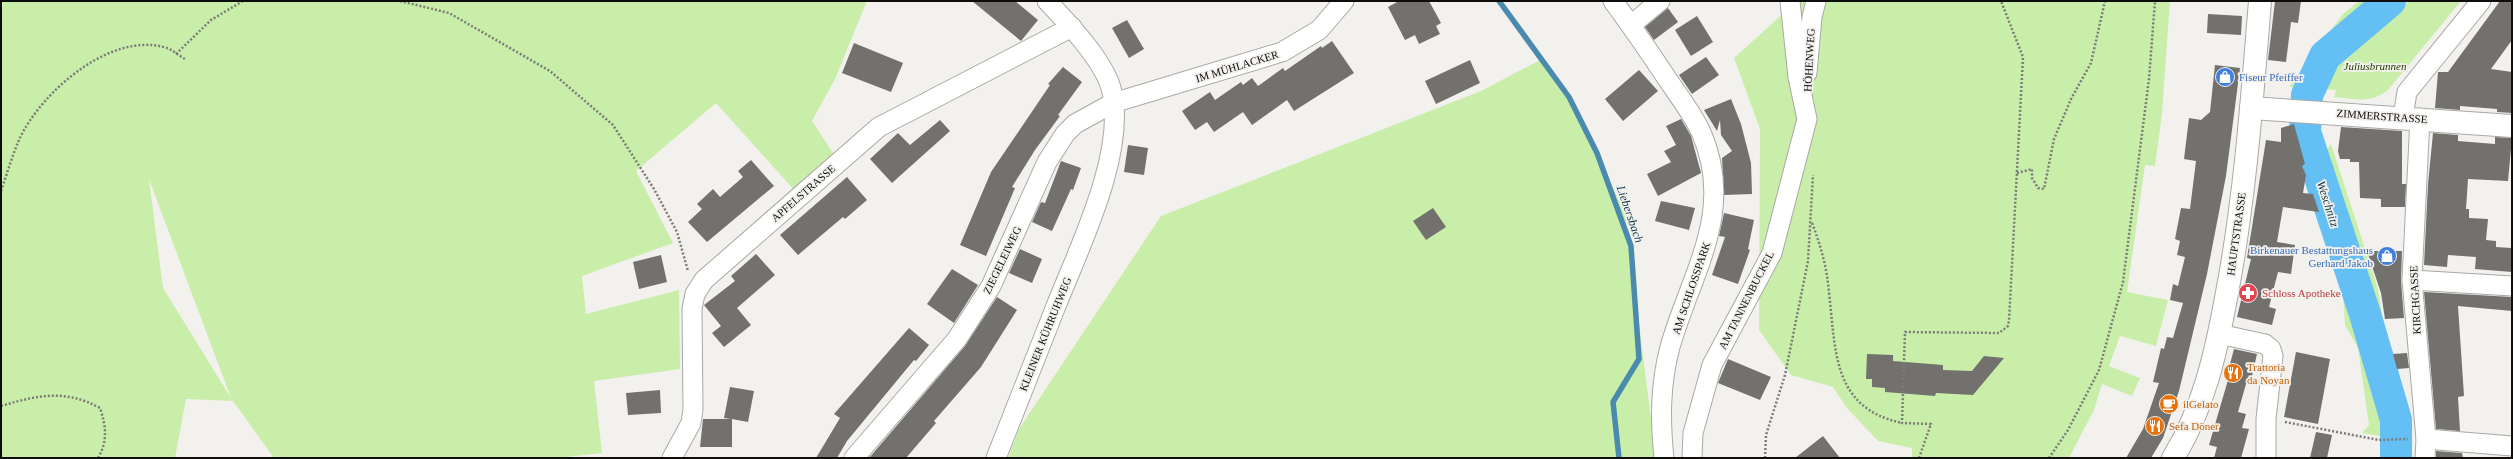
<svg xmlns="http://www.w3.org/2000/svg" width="2513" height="459" viewBox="0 0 2513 459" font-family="'Times New Roman',serif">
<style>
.green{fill:#c9eeaa;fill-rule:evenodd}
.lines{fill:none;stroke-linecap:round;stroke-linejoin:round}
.stream{stroke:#4a8aae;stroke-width:5.5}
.river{stroke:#64c0f4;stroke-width:32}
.building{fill:#73716d}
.minor-casing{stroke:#aaa8a4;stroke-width:21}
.major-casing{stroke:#aaa8a4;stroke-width:24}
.path{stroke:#7c7b78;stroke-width:2.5;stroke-dasharray:2 2;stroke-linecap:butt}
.minor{stroke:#fff;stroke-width:19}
.major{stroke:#fff;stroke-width:22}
.labels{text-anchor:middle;stroke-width:3.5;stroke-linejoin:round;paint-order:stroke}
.street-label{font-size:11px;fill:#0e0d0c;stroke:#f3f1ed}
.park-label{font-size:11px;font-style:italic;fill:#223b01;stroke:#f3f1ed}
.shop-label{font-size:11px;fill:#366cbe;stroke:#f3f1ed;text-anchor:start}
.health-label{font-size:11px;fill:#be3a42;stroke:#f3f1ed;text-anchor:start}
.food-label{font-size:11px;fill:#c56008;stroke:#f3f1ed;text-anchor:start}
.water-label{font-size:12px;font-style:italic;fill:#0f374d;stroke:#f3f1ed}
</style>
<rect width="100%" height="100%" fill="#f3f1ed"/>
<g class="green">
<path d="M 1,1 L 867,1 L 835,79 L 812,121 L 835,156 L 795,191 L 716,103 L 636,171 L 673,243 L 582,276 L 586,314 L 679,290 L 680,369 L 594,381 L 602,453 L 557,458 L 274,458 L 233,401 L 186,399 L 175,458 L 1,458 ZM 149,179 L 231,398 L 163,288 Z"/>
<path d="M 1797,1 L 2170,1 L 2162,114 L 2155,166 L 2145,165 L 2127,292 L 2168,300 L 2156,346 L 2120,336 L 2109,366 L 2140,378 L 2132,396 L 2102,384 L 2094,410 L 2069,458 L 1912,458 L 1912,448 L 1878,441 L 1847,408 L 1833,387 L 1791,375 L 1759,330 L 1760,129 L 1734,58 Z"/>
<path d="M 2359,1 L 2403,1 L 2393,10 L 2393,16 L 2409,1 L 2475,1 L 2461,1 L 2388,90 C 2371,104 2354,99 2334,97 L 2336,90 L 2289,87 L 2343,14 Z"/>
<path d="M 1540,60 L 1580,116 L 1625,214 L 1656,458 L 1008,458 L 1019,429 L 1161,216 L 1481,91 Z"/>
<path d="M 2331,144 L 2378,289 L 2389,361 L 2393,434 L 2379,436 L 2362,433 L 2369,425 L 2358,348 L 2345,325 L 2341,252 L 2320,193 L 2319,161 Z"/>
</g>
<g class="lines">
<path class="stream" d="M 1499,1 L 1569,97 L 1597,153 L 1631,246 L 1639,359 L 1613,402 L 1619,458"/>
<path class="river" d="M 2390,1 L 2325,56 L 2307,95 L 2305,132 L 2365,314 L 2396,420 L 2396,458"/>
</g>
<g class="building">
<path d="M 972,1 L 1015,1 L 1038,20 L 1021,41 Z"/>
<path d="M 1399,1 L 1429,1 L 1441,23 L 1436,26 L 1440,34 L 1419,44 L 1415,35 L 1405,40 L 1388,7 Z"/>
<path d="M 2275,1 L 2301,1 L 2298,23 L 2291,22 L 2286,62 L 2268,60 Z"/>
<path d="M 2500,1 L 2512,1 L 2512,40 L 2491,69 L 2512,72 L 2512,113 L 2497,112 L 2497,109 L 2460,106 L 2460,110 L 2435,108 L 2438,72 L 2448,72 Z"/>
<path d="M 1668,8 L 1678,22 L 1654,40 L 1645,27 Z"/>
<path d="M 2208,14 L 2242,16 L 2241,35 L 2207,33 Z"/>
<path d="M 1697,16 L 1713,42 L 1691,56 L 1675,30 Z"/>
<path d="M 1127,20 L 1144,49 L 1129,58 L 1112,28 Z"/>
<path d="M 1332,41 L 1354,73 L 1294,111 L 1287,100 L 1252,125 L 1243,112 L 1214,132 L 1207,122 L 1195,130 L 1182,111 L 1210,92 L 1215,100 L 1241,82 L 1243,85 L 1252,78 L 1258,86 L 1283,68 L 1285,71 L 1321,46 L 1322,48 Z"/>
<path d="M 854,43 L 903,63 L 891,92 L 842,73 Z"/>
<path d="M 1706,57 L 1719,75 L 1692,94 L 1679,75 Z"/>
<path d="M 1470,60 L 1480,83 L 1436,104 L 1425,81 Z"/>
<path d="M 2215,65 L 2240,68 L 2226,176 L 2207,274 L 2179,391 L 2163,438 L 2151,458 L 2126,458 L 2143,429 L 2159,383 L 2153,382 L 2161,348 L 2164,349 L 2167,337 L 2173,338 L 2183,303 L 2170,300 L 2173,284 L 2178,286 L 2185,257 L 2177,255 L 2180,241 L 2175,239 L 2181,208 L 2190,209 L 2196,161 L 2184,159 L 2189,118 L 2201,120 L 2210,112 Z"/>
<path d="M 1063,67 L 1082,82 L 1058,115 L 1060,116 L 1035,150 L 1012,187 L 1015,188 L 986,256 L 960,245 L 991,172 L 1050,85 L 1048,84 Z"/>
<path d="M 1639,70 L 1658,91 L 1623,121 L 1605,99 Z"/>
<path d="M 1731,99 L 1741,124 L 1751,163 L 1752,194 L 1724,195 L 1722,158 L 1732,151 L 1721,135 L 1720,120 L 1717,131 L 1704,110 Z"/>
<path d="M 1681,119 L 1691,136 L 1701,173 L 1658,196 L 1647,174 L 1671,162 L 1664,151 L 1676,145 L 1666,126 Z"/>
<path d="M 940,120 L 950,131 L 892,183 L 870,159 L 898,133 L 910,145 Z"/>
<path d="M 2294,124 L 2305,164 L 2302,166 L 2306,175 L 2303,193 L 2313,194 L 2319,212 L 2283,207 L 2277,242 L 2295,245 L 2291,274 L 2278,272 L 2269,307 L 2276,309 L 2272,325 L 2237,317 L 2251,259 L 2247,258 L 2266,140 L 2281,142 L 2281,128 Z"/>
<path d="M 2341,127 L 2402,131 L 2402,184 L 2406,184 L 2405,207 L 2381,207 L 2381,199 L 2360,198 L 2359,162 L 2350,162 L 2350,159 L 2340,159 L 2338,151 Z"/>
<path d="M 2433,133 L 2458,135 L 2458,141 L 2495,144 L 2495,137 L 2512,138 L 2508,181 L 2468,179 L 2466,209 L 2469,209 L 2469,218 L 2488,219 L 2486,240 L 2496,241 L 2496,247 L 2512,248 L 2512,272 L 2475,269 L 2476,257 L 2448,255 L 2447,267 L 2424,265 L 2428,184 Z"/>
<path d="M 1128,145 L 1148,148 L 1144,175 L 1124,172 Z"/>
<path d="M 751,160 L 774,186 L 707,242 L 688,222 L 702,209 L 697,204 L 713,189 L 720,197 L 743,177 L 738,171 Z"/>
<path d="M 1061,161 L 1081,168 L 1073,190 L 1071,189 L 1052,231 L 1032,222 L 1041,202 L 1045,203 Z"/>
<path d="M 847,177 L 867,200 L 845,219 L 843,217 L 798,255 L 780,235 Z"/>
<path d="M 1661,201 L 1695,208 L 1689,230 L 1655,221 Z"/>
<path d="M 1433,208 L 1446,227 L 1426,240 L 1413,221 Z"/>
<path d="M 1724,213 L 1754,220 L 1748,249 L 1750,250 L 1738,284 L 1712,275 L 1725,237 L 1719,236 Z"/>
<path d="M 1020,249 L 1042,259 L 1032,283 L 1009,273 Z"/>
<path d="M 2367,251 L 2402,251 L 2401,281 L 2404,318 L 2385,319 L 2381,293 Z"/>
<path d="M 756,254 L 775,275 L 737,308 L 751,325 L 724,347 L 712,333 L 721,326 L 704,305 L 735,281 L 731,276 Z"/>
<path d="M 661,255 L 667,282 L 639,289 L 633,262 Z"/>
<path d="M 952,269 L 978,285 L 954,323 L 927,304 Z"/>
<path d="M 2424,292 L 2512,297 L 2512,311 L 2458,306 L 2464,396 L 2458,397 L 2460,431 L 2436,429 Z"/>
<path d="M 997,297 L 1017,310 L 981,367 L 934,421 L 936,423 L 906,458 L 869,458 L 965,346 Z"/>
<path d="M 909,328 L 929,345 L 916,361 L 914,360 L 847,441 L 837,458 L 816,458 L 840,418 L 834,414 Z"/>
<path d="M 2234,349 L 2257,354 L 2250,385 L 2246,384 L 2238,412 L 2246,414 L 2242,428 L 2249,429 L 2241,458 L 2214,458 L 2217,447 L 2209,445 L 2228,380 L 2226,379 Z"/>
<path d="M 2296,352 L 2330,359 L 2318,424 L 2284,417 Z"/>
<path d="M 2407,353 L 2409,368 L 2397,369 L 2393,354 Z"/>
<path d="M 1867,354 L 1893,355 L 1893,361 L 1943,365 L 1943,370 L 1972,371 L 1984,356 L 2004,358 L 1973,395 L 1936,393 L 1935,396 L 1885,392 L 1885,388 L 1872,387 L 1872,379 L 1866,379 Z"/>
<path d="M 1728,359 L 1771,377 L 1760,400 L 1718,383 Z"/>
<path d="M 730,387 L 754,391 L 748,422 L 732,419 L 732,447 L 700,447 L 703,419 L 731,419 L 724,418 Z"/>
<path d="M 660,390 L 661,413 L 628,415 L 626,393 Z"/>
<path d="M 2316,432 L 2332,435 L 2327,458 L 2310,458 Z"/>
<path d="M 1823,436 L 1840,458 L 1795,458 Z"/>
<path d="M 2436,451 L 2462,453 L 2463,458 L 2436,458 Z"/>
</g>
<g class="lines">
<g class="minor-casing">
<g id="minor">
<path d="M 1613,1 C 1633,28 1652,56 1670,83 C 1681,99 1693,115 1701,132 C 1736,212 1691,273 1670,347 C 1660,385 1660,420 1664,458"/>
<path d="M 1631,25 L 1660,1"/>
<path d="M 1807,73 L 1812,17 L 1816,1"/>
<path d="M 2403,117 L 2407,92 L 2481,1"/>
<path d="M 2420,118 L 2412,280 L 2426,439 L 2425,458"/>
<path d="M 2412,280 L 2512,286"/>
<path d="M 2219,334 L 2265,344 L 2271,349 L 2273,356 L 2266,419 L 2266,458"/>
<path d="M 2426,439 L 2512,446"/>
<path d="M 672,458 L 691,423 L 693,410 L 692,309 L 695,294 L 704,280 L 879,127 L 1072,27"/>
<path d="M 854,458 L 957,339 L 991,286 L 1047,162 L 1065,134 L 1075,124 L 1113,103 L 1282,52 L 1319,30 L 1344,1"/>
<path d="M 996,458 C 1016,407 1036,357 1056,306 C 1079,248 1128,150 1111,88 C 1103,60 1068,23 1047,1"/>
<path d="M 1692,458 L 1693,433 L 1712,365 L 1772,253 L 1807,119 L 1798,77 L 1790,1"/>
</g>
</g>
<g class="major-casing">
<g id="major">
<path d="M 2251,108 L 2512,126"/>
<path d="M 2173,458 C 2203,410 2216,353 2226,298 C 2245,200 2252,100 2260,1"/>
</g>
</g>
<g class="path">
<path d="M 400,1 L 449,13 L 550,71 L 613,125 L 654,189 L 677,232 L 688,271"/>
<path d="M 176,54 L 211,20 L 243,1"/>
<path d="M 2017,173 L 2032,169 L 2032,178 L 2038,188 L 2044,189 L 2054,139 L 2071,99 L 2091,63 L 2105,1"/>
<path d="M 1,191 C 7,174 12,156 19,140 C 40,93 111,30 167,48 C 173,50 179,56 185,59"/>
<path d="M 1812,223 C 1821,246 1827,268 1829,293 C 1836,351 1832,408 1902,423"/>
<path d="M 1,406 C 38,395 65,389 100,408 C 106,426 108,441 98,458"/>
<path d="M 2285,422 L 2379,440 L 2408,439"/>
<path d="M 1765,458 L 1766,435 L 1785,375 L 1808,261 L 1813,175"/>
<path d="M 1919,458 L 1931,424 L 1902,423 L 1905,332 L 1999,333 L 2008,326 L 2009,321 L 2023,57 L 2001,1"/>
<path d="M 2049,458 L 2068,430 L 2099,370 L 2123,282 L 2149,79 L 2155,1"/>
</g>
<use href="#minor" class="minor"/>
<use href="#major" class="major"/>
</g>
<defs>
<g id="shop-disc" transform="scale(1)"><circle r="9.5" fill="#3f7fe0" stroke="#f3f1ed"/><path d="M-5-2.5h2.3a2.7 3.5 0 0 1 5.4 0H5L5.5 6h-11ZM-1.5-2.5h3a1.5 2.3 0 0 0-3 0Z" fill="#fff"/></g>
<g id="pharmacy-disc" transform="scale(1)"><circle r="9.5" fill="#e0444e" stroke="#f3f1ed"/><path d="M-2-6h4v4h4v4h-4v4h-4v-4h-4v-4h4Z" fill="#fff"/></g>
<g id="restaurant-disc" transform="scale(1)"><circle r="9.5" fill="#e8710a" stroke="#f3f1ed"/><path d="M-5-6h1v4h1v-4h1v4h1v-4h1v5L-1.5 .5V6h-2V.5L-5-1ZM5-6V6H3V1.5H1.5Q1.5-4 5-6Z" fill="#fff"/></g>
<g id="cafe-disc" transform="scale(1)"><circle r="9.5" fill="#e8710a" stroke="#f3f1ed"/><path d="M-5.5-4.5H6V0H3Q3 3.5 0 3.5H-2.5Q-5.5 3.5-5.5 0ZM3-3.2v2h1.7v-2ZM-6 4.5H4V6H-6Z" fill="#fff"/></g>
</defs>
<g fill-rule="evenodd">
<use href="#shop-disc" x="2225" y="77"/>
<use href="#shop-disc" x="2387" y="256"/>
<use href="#pharmacy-disc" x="2248" y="293"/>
<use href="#restaurant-disc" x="2233" y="373"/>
<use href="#cafe-disc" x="2169" y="404"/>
<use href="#restaurant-disc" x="2155" y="426"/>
</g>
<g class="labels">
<g class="street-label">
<text transform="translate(1809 60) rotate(-87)" y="4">HÖHENWEG</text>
<text transform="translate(1237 66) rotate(-17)" y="4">IM MÜHLACKER</text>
<text transform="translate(2382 116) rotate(4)" y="4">ZIMMERSTRASSE</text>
<text transform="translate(803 193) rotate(-41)" y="4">APFELSTRASSE</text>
<text transform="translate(2236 234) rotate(-82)" y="4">HAUPTSTRASSE</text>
<text transform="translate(1002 260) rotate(-64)" y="4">ZIEGELEIWEG</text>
<text transform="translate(1691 288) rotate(-71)" y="4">AM SCHLOSSPARK</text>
<text transform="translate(1746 300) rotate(-63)" y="4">AM TANNENBUCKEL</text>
<text transform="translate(2415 300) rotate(-93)" y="4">KIRCHGASSE</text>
<text transform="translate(1045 334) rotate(-68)" y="4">KLEINER KÜHRUHWEG</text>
</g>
<g class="park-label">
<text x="2375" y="70">Juliusbrunnen</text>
</g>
<g class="shop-label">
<text x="2239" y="81">Fiseur Pfeiffer</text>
<text x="2373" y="254" text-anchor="end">Birkenauer Bestattungshaus<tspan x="2373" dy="13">Gerhard Jakob</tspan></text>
</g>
<g class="health-label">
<text x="2262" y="297">Schloss Apotheke</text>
</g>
<g class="food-label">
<text x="2247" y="371">Trattoria<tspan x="2247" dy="13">da Noyan</tspan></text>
<text x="2183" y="408">ilGelato</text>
<text x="2169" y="430">Sefa Döner</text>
</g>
<g class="water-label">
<text transform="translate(2328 204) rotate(72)" y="4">Weschnitz</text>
<text transform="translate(1630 214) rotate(71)" y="4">Liebersbach</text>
</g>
</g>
<rect width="2513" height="459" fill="none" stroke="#0e0d0c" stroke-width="4"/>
</svg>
